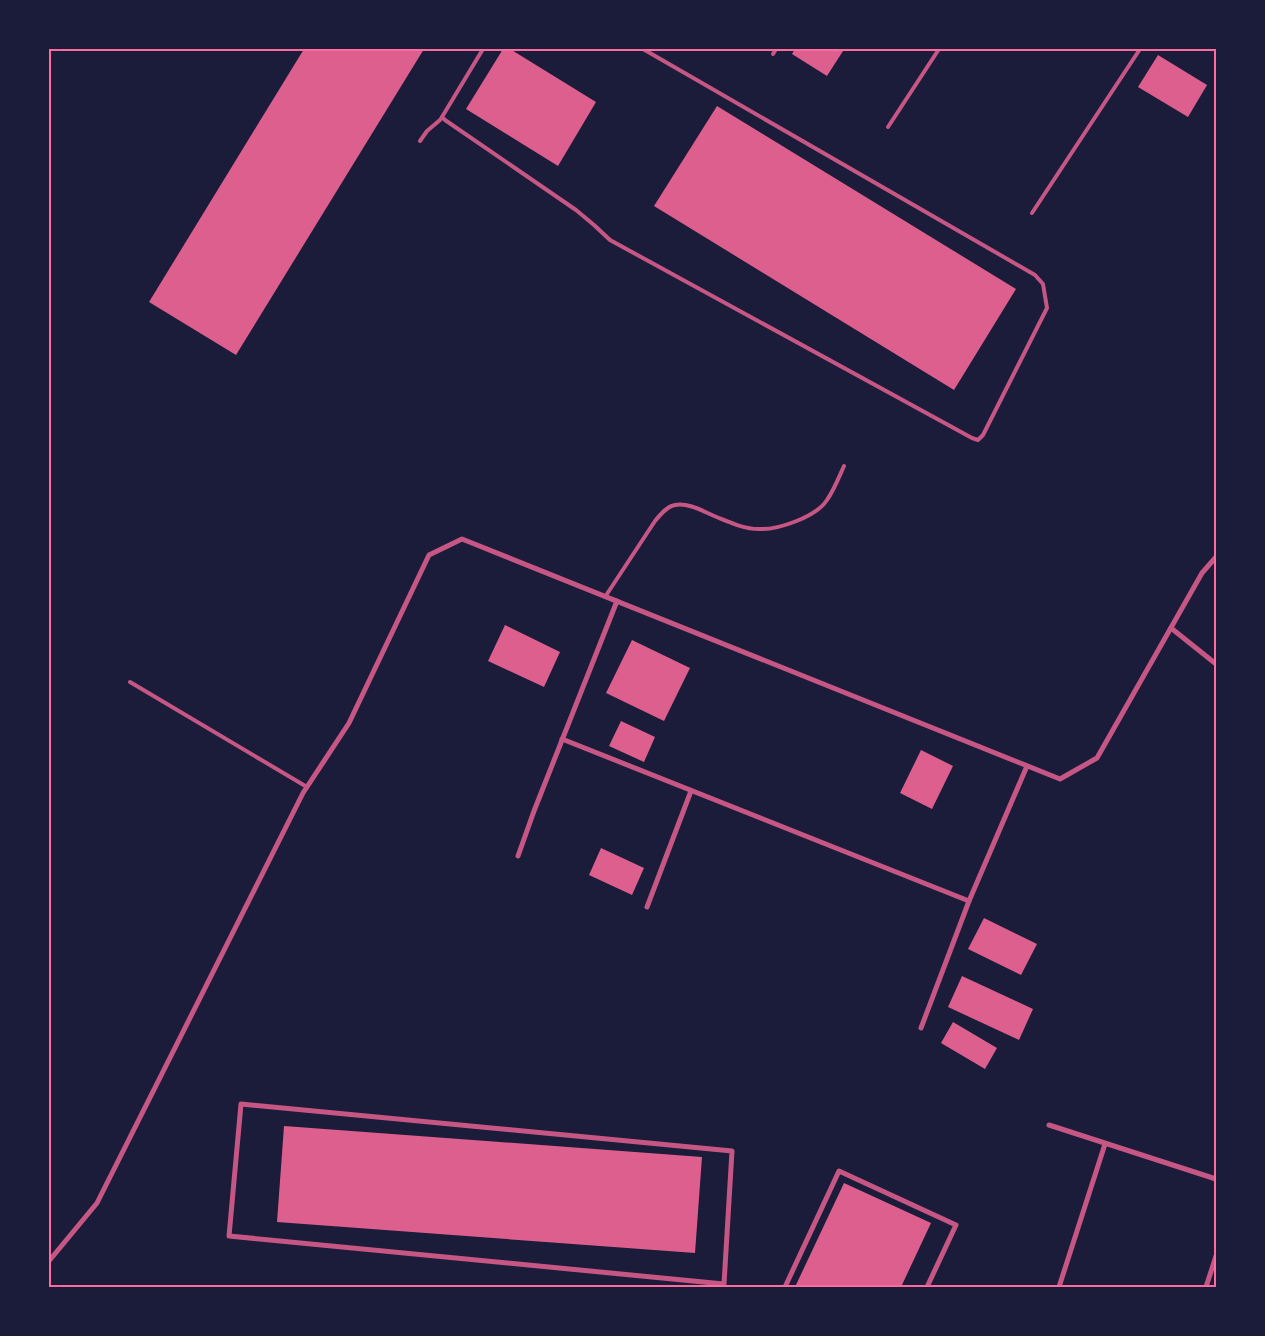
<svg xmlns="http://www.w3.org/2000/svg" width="1265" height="1336" viewBox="0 0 1265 1336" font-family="Signika,sans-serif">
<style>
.building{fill:#dd5f8e}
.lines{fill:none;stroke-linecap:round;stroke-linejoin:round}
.service{stroke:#c65784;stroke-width:4}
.minor{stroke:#c65784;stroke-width:5}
.neatline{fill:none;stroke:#ff6b9d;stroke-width:2}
</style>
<rect width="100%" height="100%" fill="#1b1b3a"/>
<g class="building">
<path d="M 304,49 L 424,49 L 236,355 L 149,302 Z"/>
<path d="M 503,49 L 510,49 L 596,102 L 558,166 L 466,109 Z"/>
<path d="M 795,49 L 840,49 L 843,51 L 827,76 L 792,54 Z"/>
<path d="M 1158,55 L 1207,85 L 1188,117 L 1138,87 Z"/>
<path d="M 717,106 L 1016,289 L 954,390 L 654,206 Z"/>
<path d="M 505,625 L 560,652 L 544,687 L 488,661 Z"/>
<path d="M 632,640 L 690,668 L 664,721 L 606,693 Z"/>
<path d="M 621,721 L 655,737 L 644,762 L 609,746 Z"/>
<path d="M 921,750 L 953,766 L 932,809 L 900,793 Z"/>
<path d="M 601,848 L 644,868 L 632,895 L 589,875 Z"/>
<path d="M 984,918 L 1037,944 L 1021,975 L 968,949 Z"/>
<path d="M 962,976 L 1033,1009 L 1019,1040 L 948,1007 Z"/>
<path d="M 953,1022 L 997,1048 L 985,1069 L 941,1043 Z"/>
<path d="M 284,1126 L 702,1157 L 695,1253 L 277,1222 Z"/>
<path d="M 844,1183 L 931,1223 L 901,1287 L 795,1287 Z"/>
</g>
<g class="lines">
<g class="service">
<path d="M 483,49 L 442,117 L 445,120 L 576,210 L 594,225 L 610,240 L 972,438 L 978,440 L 983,435 L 1047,308 L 1043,284 L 1035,275 L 643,49"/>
<path d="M 773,54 L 776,49"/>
<path d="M 888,127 L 939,49"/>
<path d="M 420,141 L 427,131 L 440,120 L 442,117"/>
<path d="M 1032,213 L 1140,49"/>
<path d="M 605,597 L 655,521 C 660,515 667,506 675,505 C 689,502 706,513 719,518 C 731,523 745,529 759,529 C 778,530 816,517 827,500 C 834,490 839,477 844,466"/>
<path d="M 130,682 L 307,787"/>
</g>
<g class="minor">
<path d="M 1171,628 L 1216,664"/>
<path d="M 562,739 L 969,901"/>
<path d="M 518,856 L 534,811 L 617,601"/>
<path d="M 647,907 L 691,791"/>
<path d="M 921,1028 L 969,901 L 1027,766"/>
<path d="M 241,1104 L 732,1151 L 724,1284 L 229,1236 Z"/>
<path d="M 1049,1125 L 1216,1179"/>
<path d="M 49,1261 L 97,1203 L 303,793 L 349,723 L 429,555 L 462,539 L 1060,779 L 1097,758 L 1202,573 L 1216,557"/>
<path d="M 785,1287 L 839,1171 L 956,1225 L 927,1287"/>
<path d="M 1059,1287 L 1105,1144"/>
<path d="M 1206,1287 L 1216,1256"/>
</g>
</g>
<rect width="1265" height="1336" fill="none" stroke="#1b1b3a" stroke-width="100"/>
<rect x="50" y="50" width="1165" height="1236" class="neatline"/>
</svg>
